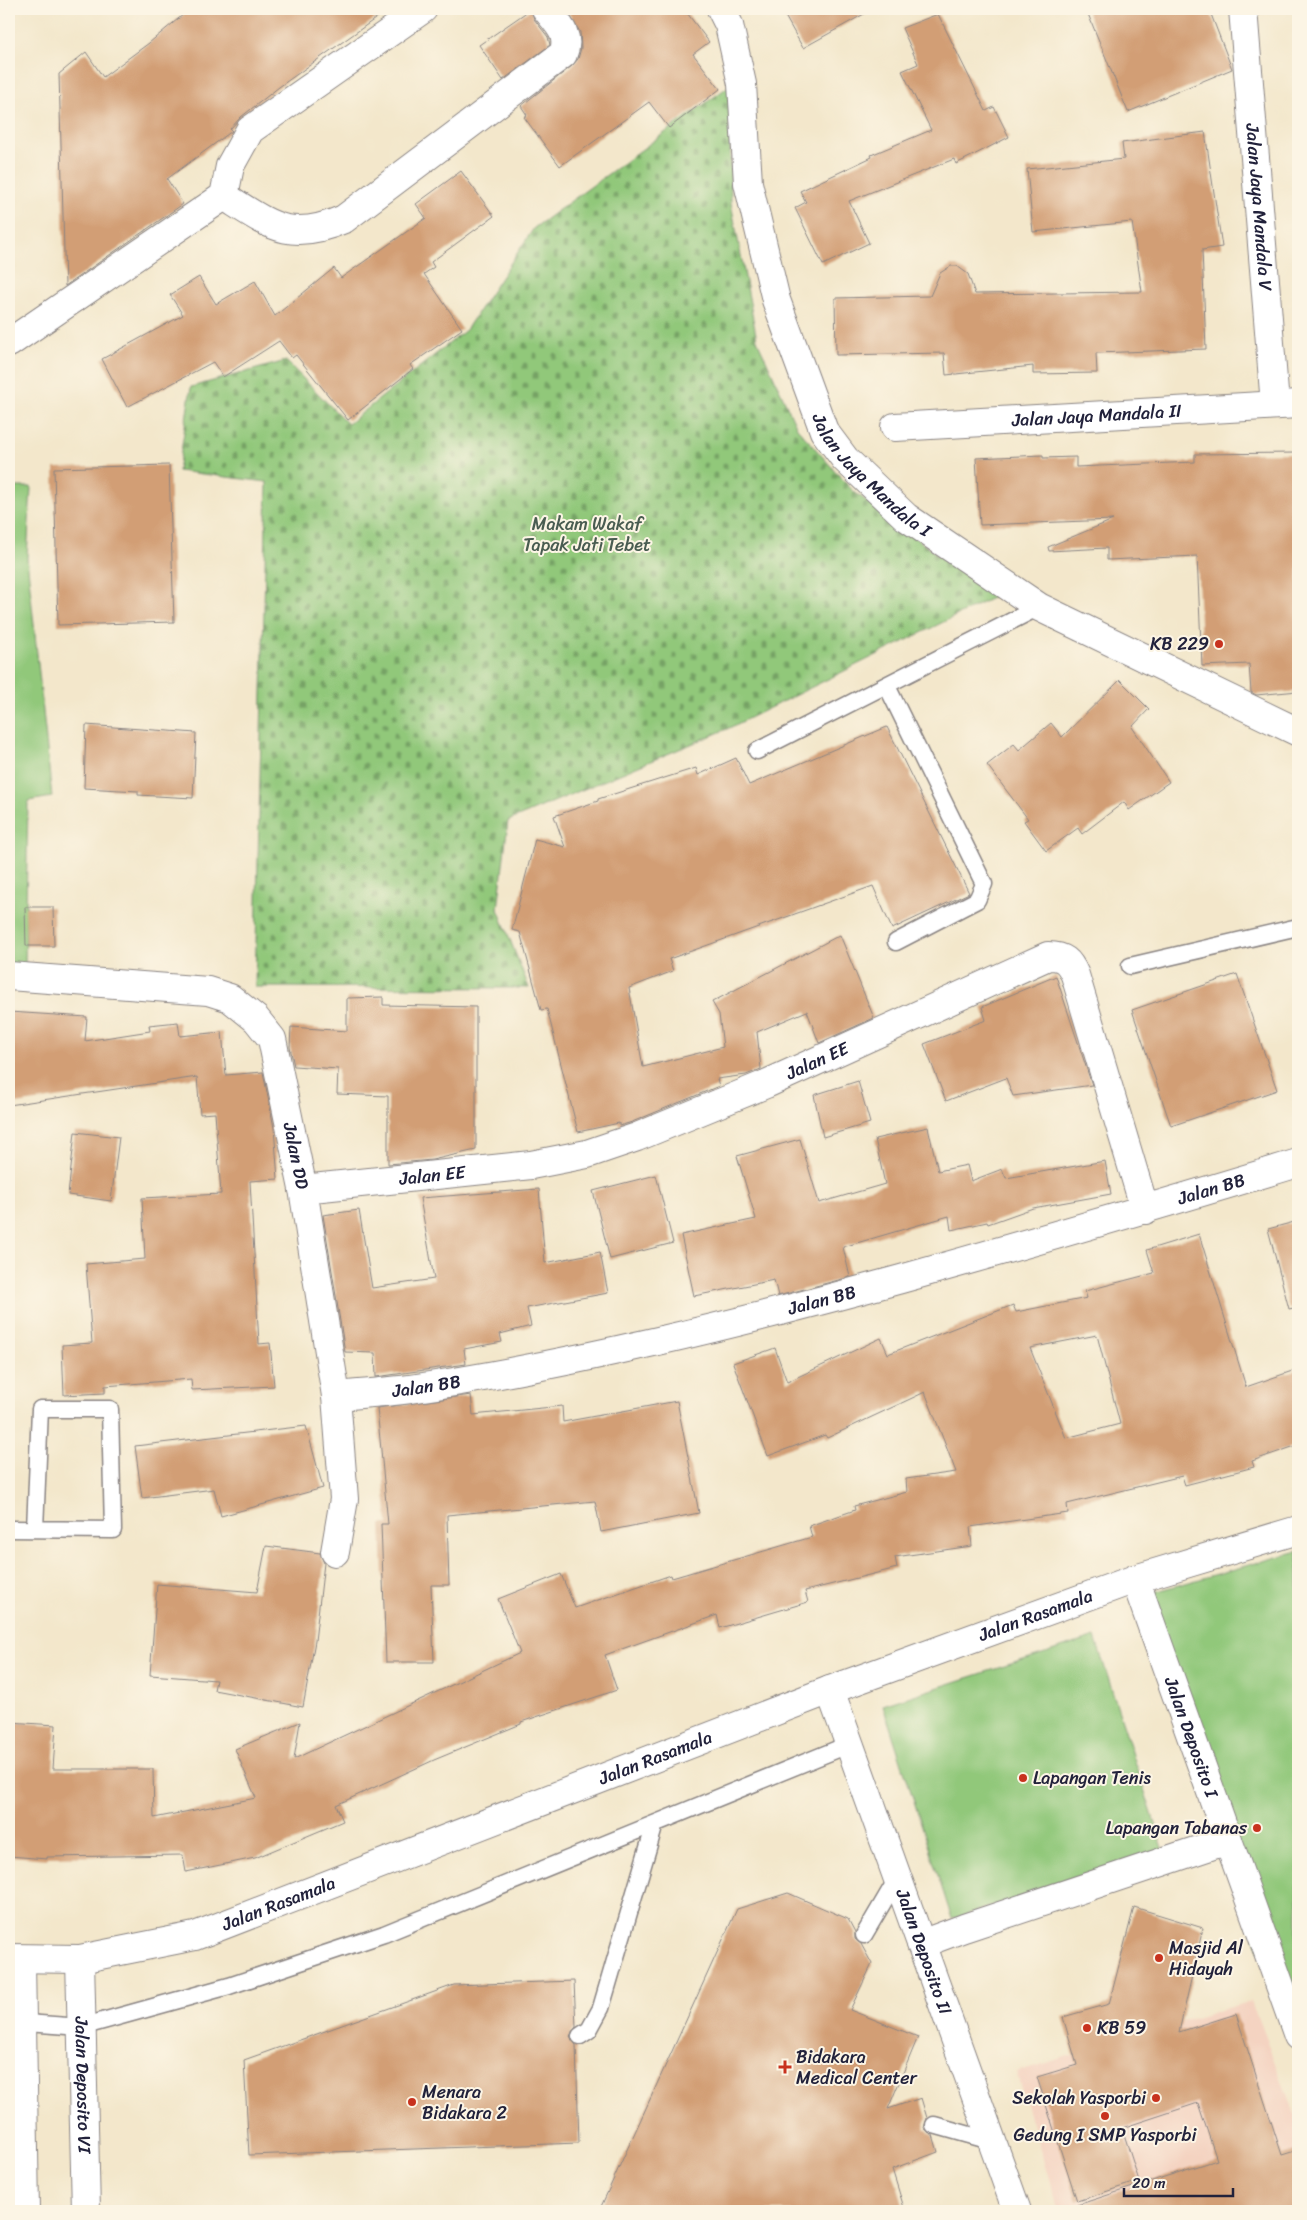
<svg xmlns="http://www.w3.org/2000/svg" width="1307" height="2220" viewBox="0 0 1307 2220" font-family="Sriracha,sans-serif">
<style>
.built{fill:#f4d3c1}
.green{fill:#91c87a;stroke:#5a755a}
.cemetery{fill:url(#cemetery-stones);stroke:#5a755a}
.building{fill:#d29e74;fill-rule:evenodd}
.lines{fill:none;stroke-linecap:round;stroke-linejoin:round}
.lane-casing{stroke:#8a8483;stroke-width:19}
.street-casing{stroke:#8a8483;stroke-width:30}
.secondary-casing{stroke:#8a8483;stroke-width:30}
.lane{stroke:#fff;stroke-width:16}
.street{stroke:#fff;stroke-width:28}
.secondary{stroke:#fff;stroke-width:28}
.poi-dot{fill:#c8321e;stroke:#fcf5e5;stroke-width:2}
.labels{text-anchor:middle;stroke-width:4;stroke-linejoin:round;paint-order:stroke}
.street-label{font-size:18px;fill:#22223b;stroke:#fcf5e5}
.park-label{font-size:18px;fill:#495c51;stroke:#fcf5e5}
.poi-label{font-size:18px;fill:#22223b;stroke:#fcf5e5;text-anchor:start}
</style>
<defs>
<pattern id="cemetery-stones" width="16" height="16" patternUnits="userSpaceOnUse" patternTransform="scale(1.25)"><rect width="16" height="16" fill="#91c87a"/><path d="M2 7V4a2 2 0 0 1 4 0v3zM10 15v-3a2 2 0 0 1 4 0v3z" fill="#76a265"/></pattern>
</defs>
<rect width="100%" height="100%" fill="#fcf5e5"/>
<filter id="ink" filterUnits="userSpaceOnUse"><feTurbulence type="fractalNoise" baseFrequency=".02" numOctaves="2"/><feDisplacementMap in="SourceGraphic" scale="10" xChannelSelector="R" yChannelSelector="G"/><feConvolveMatrix kernelMatrix="1 2 1 2 8 2 1 2 1" color-interpolation-filters="sRGB"/></filter>
<filter id="wash" filterUnits="userSpaceOnUse"><feTurbulence type="fractalNoise" baseFrequency=".0096" numOctaves="4" result="noise"/><feDisplacementMap in="SourceGraphic" scale="20" xChannelSelector="R" yChannelSelector="G"/><feGaussianBlur stdDeviation="1.12" result="paint"/><feColorMatrix in="noise" values="0 0 0 0 0 0 0 0 0 0 0 0 0 0 0 0 0 1.4 0 .05"/><feComposite in="paint" operator="in"/></filter>
<g filter="url(#wash)">
<rect width="100%" height="100%" fill="#f3e7cb"/>
<path class="built" d="M 1251,2001 L 1298,2123 L 1298,2211 L 1059,2211 L 1016,2072 Z"/>
<g class="green">
<path d="M 9,487 L 31,487 L 27,558 L 52,797 L 28,801 L 25,969 L 9,967 Z"/>
<path d="M 1298,1551 L 1298,2058 L 1133,1598 Z"/>
<path d="M 1095,1637 L 1164,1851 L 952,1919 L 883,1705 Z"/>
</g>
<path class="cemetery" d="M 729,86 L 731,203 L 757,340 L 797,428 L 853,491 L 994,597 L 727,729 L 508,821 L 498,909 L 529,988 L 255,987 L 267,482 L 178,471 L 191,387 L 286,361 L 348,424 L 466,330 L 534,228 Z"/>
<g id="blocks">
<g class="building">
<path d="M 190,9 L 389,9 L 279,87 L 241,117 L 230,129 L 232,131 L 167,179 L 183,204 L 65,286 L 59,74 L 86,52 L 103,77 L 149,43 Z"/>
<path d="M 531,9 L 534,19 L 548,37 L 550,45 L 503,80 L 479,45 Z"/>
<path d="M 566,9 L 684,9 L 709,42 L 693,54 L 720,89 L 669,128 L 649,102 L 560,166 L 524,117 L 527,115 L 521,106 L 572,66 L 578,59 L 581,48 L 580,32 Z"/>
<path d="M 781,9 L 873,9 L 803,48 Z"/>
<path d="M 1086,9 L 1209,9 L 1232,69 L 1128,112 Z"/>
<path d="M 938,14 L 986,111 L 994,107 L 1009,137 L 956,164 L 954,159 L 849,201 L 869,243 L 823,265 L 795,208 L 806,202 L 800,191 L 872,157 L 871,155 L 931,130 L 902,71 L 918,64 L 902,28 Z"/>
<path d="M 1205,132 L 1222,247 L 1202,250 L 1206,349 L 1096,353 L 1097,373 L 1033,374 L 1033,366 L 946,375 L 944,353 L 836,355 L 835,298 L 930,296 L 940,273 L 951,266 L 957,266 L 968,274 L 975,294 L 1142,292 L 1132,222 L 1033,232 L 1027,169 L 1124,159 L 1122,143 Z"/>
<path d="M 461,171 L 494,216 L 431,262 L 434,267 L 424,274 L 462,329 L 410,365 L 413,369 L 348,420 L 296,355 L 292,358 L 279,341 L 223,377 L 213,362 L 127,407 L 102,359 L 183,315 L 170,295 L 199,277 L 216,304 L 255,281 L 275,316 L 334,268 L 341,278 L 426,218 L 416,204 Z"/>
<path d="M 1298,453 L 1298,691 L 1256,695 L 1251,692 L 1249,664 L 1202,666 L 1197,556 L 1107,560 L 1107,548 L 1049,551 L 1048,547 L 1113,520 L 980,525 L 976,458 L 1043,455 L 1043,458 L 1076,457 L 1076,467 L 1195,462 L 1195,454 Z"/>
<path d="M 169,465 L 174,622 L 58,625 L 54,468 Z"/>
<path d="M 1120,680 L 1149,709 L 1132,727 L 1169,782 L 1129,810 L 1124,802 L 1082,834 L 1078,828 L 1046,851 L 1024,821 L 1028,819 L 987,765 L 1014,744 L 1019,750 L 1051,723 L 1062,737 Z"/>
<path d="M 86,725 L 196,733 L 193,798 L 138,795 L 138,791 L 84,788 Z"/>
<path d="M 887,727 L 969,893 L 892,929 L 873,886 L 669,959 L 673,971 L 629,988 L 643,1067 L 723,1047 L 719,1014 L 712,1002 L 840,935 L 874,1018 L 819,1043 L 807,1011 L 757,1032 L 761,1069 L 746,1075 L 717,1079 L 719,1086 L 632,1122 L 619,1126 L 619,1123 L 578,1132 L 547,1009 L 541,1010 L 520,932 L 512,930 L 535,839 L 565,847 L 554,816 L 598,801 L 598,799 L 696,768 L 698,775 L 736,758 L 749,785 Z"/>
<path d="M 25,907 L 53,907 L 54,946 L 26,946 Z"/>
<path d="M 1237,974 L 1277,1090 L 1171,1126 L 1132,1010 Z"/>
<path d="M 1056,976 L 1092,1085 L 1013,1096 L 1006,1078 L 946,1101 L 924,1044 L 986,1020 L 982,1007 Z"/>
<path d="M 383,997 L 383,1005 L 476,1007 L 476,1150 L 432,1160 L 388,1164 L 388,1096 L 337,1094 L 338,1069 L 294,1066 L 290,1047 L 291,1027 L 347,1031 L 347,998 Z"/>
<path d="M 9,1012 L 87,1017 L 85,1041 L 150,1031 L 149,1025 L 178,1022 L 180,1036 L 222,1032 L 226,1075 L 263,1072 L 274,1128 L 278,1179 L 250,1181 L 259,1344 L 270,1343 L 274,1386 L 192,1390 L 191,1379 L 105,1386 L 105,1393 L 64,1395 L 62,1345 L 92,1343 L 86,1264 L 145,1259 L 142,1198 L 221,1194 L 215,1113 L 200,1114 L 197,1077 L 9,1105 Z"/>
<path d="M 858,1081 L 870,1123 L 823,1137 L 814,1095 Z"/>
<path d="M 928,1127 L 938,1171 L 967,1165 L 971,1181 L 1002,1169 L 1006,1178 L 1105,1161 L 1111,1194 L 1033,1208 L 988,1224 L 987,1222 L 951,1230 L 949,1216 L 843,1247 L 850,1277 L 778,1296 L 774,1280 L 694,1296 L 681,1235 L 756,1219 L 737,1156 L 800,1139 L 819,1203 L 885,1184 L 875,1139 Z"/>
<path d="M 75,1132 L 119,1137 L 111,1201 L 68,1195 Z"/>
<path d="M 656,1175 L 673,1243 L 610,1259 L 593,1191 Z"/>
<path d="M 539,1189 L 545,1263 L 600,1252 L 608,1293 L 527,1308 L 531,1326 L 500,1334 L 502,1342 L 464,1349 L 466,1364 L 376,1377 L 375,1353 L 345,1352 L 323,1215 L 359,1210 L 372,1288 L 434,1279 L 420,1198 Z"/>
<path d="M 1298,1221 L 1298,1307 L 1289,1309 L 1268,1229 Z"/>
<path d="M 1199,1234 L 1246,1387 L 1298,1369 L 1298,1445 L 1252,1461 L 1254,1467 L 1185,1485 L 1182,1476 L 1067,1504 L 1068,1513 L 970,1527 L 972,1546 L 895,1557 L 897,1568 L 805,1591 L 808,1602 L 720,1628 L 717,1615 L 605,1655 L 617,1690 L 521,1722 L 521,1724 L 434,1760 L 336,1805 L 343,1821 L 255,1858 L 186,1872 L 183,1855 L 47,1857 L 47,1859 L 9,1856 L 9,1722 L 56,1725 L 53,1769 L 153,1769 L 154,1818 L 256,1798 L 235,1749 L 300,1722 L 294,1759 L 520,1653 L 498,1599 L 561,1574 L 575,1608 L 671,1575 L 672,1578 L 812,1537 L 809,1526 L 855,1510 L 854,1506 L 907,1492 L 906,1479 L 956,1472 L 925,1392 L 827,1438 L 825,1435 L 768,1456 L 733,1363 L 775,1348 L 787,1382 L 881,1338 L 888,1354 L 1013,1305 L 1016,1312 L 1087,1298 L 1085,1291 L 1154,1273 L 1147,1250 ZM 1097,1335 L 1120,1424 L 1066,1438 L 1030,1348 Z"/>
<path d="M 471,1395 L 473,1415 L 562,1406 L 563,1422 L 677,1401 L 699,1513 L 601,1532 L 595,1501 L 447,1515 L 449,1585 L 431,1585 L 434,1662 L 386,1662 L 381,1524 L 388,1524 L 377,1408 Z"/>
<path d="M 306,1426 L 323,1488 L 221,1516 L 214,1489 L 142,1498 L 135,1446 Z"/>
<path d="M 266,1546 L 320,1553 L 324,1563 L 315,1641 L 303,1707 L 214,1690 L 216,1680 L 150,1675 L 157,1584 L 257,1592 Z"/>
<path d="M 788,1893 L 848,1919 L 855,1932 L 855,1939 L 861,1944 L 872,1964 L 850,2010 L 918,2037 L 888,2109 L 921,2098 L 927,2118 L 924,2128 L 933,2135 L 938,2152 L 892,2169 L 905,2211 L 599,2211 L 737,1909 Z"/>
<path d="M 1134,1907 L 1203,1928 L 1179,2032 L 1236,2014 L 1282,2155 L 1298,2150 L 1298,2211 L 1078,2211 L 1077,2205 L 1217,2160 L 1198,2103 L 1122,2128 L 1139,2181 L 1077,2201 L 1037,2077 L 1077,2065 L 1063,2017 L 1109,2004 Z"/>
<path d="M 574,1981 L 576,2027 L 570,2036 L 576,2045 L 579,2143 L 249,2155 L 244,2060 L 454,1985 Z"/>
</g>
</g>
</g>
<g filter="url(#ink)">
<use href="#blocks" fill-opacity="0" stroke="#8a8483" stroke-width="1"/>
<g class="lines">
<g class="lane-casing">
<g id="lane">
<path d="M 887,686 L 984,884 L 977,900 L 896,942"/>
<path d="M 757,751 L 1039,607"/>
<path d="M 1130,966 L 1298,927"/>
<path d="M 9,1529 L 113,1530 L 110,1409 L 40,1409 L 35,1529"/>
<path d="M 864,1935 L 898,1877"/>
<path d="M 13,2022 L 81,2027 L 229,1986 L 384,1934 L 850,1744"/>
<path d="M 580,2036 L 589,2030 L 601,2008 L 655,1824"/>
<path d="M 934,2125 L 991,2141"/>
</g>
</g>
<g class="street-casing">
<g id="street">
<path id="s1" d="M 721,9 L 729,25 L 742,84 L 748,183 L 776,300 L 824,431 L 845,459 L 906,517 L 1039,607 L 1298,732"/>
<path id="s2" d="M 1243,9 L 1275,405"/>
<path d="M 224,196 C 270,225 289,243 344,219 L 563,54 C 571,35 558,24 546,9"/>
<path d="M 9,343 L 224,196 L 230,166 L 250,130 L 423,9"/>
<path id="s3" d="M 895,427 L 1298,404"/>
<path id="s4" d="M 9,976 L 208,991 L 230,998 L 256,1019 L 272,1039 L 303,1189 L 336,1396 L 344,1499 L 335,1552"/>
<path id="s5" d="M 303,1189 L 531,1165 L 587,1154 L 637,1137 L 766,1084 L 1048,956 C 1064,956 1069,961 1075,975 L 1145,1210"/>
<path id="s6" d="M 336,1396 C 360,1394 386,1392 410,1389 C 576,1364 740,1323 901,1279 C 1034,1242 1166,1203 1298,1163"/>
<path id="s7" d="M 1135,1579 L 1298,2036"/>
<path id="s8" d="M 830,1690 L 1017,2211"/>
<path d="M 921,1944 L 964,1928 L 1228,1840"/>
<path d="M 21,1959 L 25,2211"/>
<path id="s9" d="M 80,1959 L 86,2211"/>
</g>
</g>
<g class="secondary-casing">
<g id="secondary">
<path id="s10" d="M 9,1958 L 80,1959 L 195,1936 L 830,1690 L 1135,1579 L 1298,1530"/>
</g>
</g>
<use href="#lane" class="lane"/>
<use href="#street" class="street"/>
<use href="#secondary" class="secondary"/>
</g>
</g>
<g class="poi-dot">
<circle cx="1219" cy="644" r="5"/>
<circle cx="1023" cy="1778" r="5"/>
<circle cx="1257" cy="1828" r="5"/>
<circle cx="1159" cy="1958" r="5"/>
<circle cx="1087" cy="2028" r="5"/>
<path d="M782.5 2059.5h5v5h5v5h-5v5h-5v-5h-5v-5h5z"/>
<circle cx="1156" cy="2098" r="5"/>
<circle cx="412" cy="2102" r="5"/>
<circle cx="1105" cy="2116" r="5"/>
</g>
<g class="labels">
<g class="street-label">
<text dy="6" stroke="none"><textPath href="#s2" startOffset="199">Jalan Jaya Mandala V</textPath></text>
<text dy="6" stroke="none"><textPath href="#s3" startOffset="202">Jalan Jaya Mandala II</textPath></text>
<text dy="6" stroke="none"><textPath href="#s1" startOffset="502">Jalan Jaya Mandala I</textPath></text>
<text dy="6" stroke="none"><textPath href="#s5" startOffset="535">Jalan EE</textPath></text>
<text dy="6" stroke="none"><textPath href="#s4" startOffset="401">Jalan DD</textPath></text>
<text dy="6" stroke="none"><textPath href="#s5" startOffset="130">Jalan EE</textPath></text>
<text dy="6" stroke="none"><textPath href="#s6" startOffset="901">Jalan BB</textPath></text>
<text dy="6" stroke="none"><textPath href="#s6" startOffset="496">Jalan BB</textPath></text>
<text dy="6" stroke="none"><textPath href="#s6" startOffset="91">Jalan BB</textPath></text>
<text dy="6" stroke="none"><textPath href="#s10" startOffset="1088">Jalan Rasamala</textPath></text>
<text dy="6" stroke="none"><textPath href="#s7" startOffset="168">Jalan Deposito I</textPath></text>
<text dy="6" stroke="none"><textPath href="#s10" startOffset="682">Jalan Rasamala</textPath></text>
<text dy="6" stroke="none"><textPath href="#s10" startOffset="278">Jalan Rasamala</textPath></text>
<text dy="6" stroke="none"><textPath href="#s8" startOffset="278">Jalan Deposito II</textPath></text>
<text dy="6" stroke="none"><textPath href="#s9" startOffset="126">Jalan Deposito VI</textPath></text>
</g>
<g class="park-label">
<text x="587" y="530">Makam Wakaf<tspan x="587" dy="21">Tapak Jati Tebet</tspan></text>
</g>
<g class="poi-label">
<text x="1209" y="650" text-anchor="end">KB 229</text>
<text x="1033" y="1784">Lapangan Tenis</text>
<text x="1247" y="1834" text-anchor="end">Lapangan Tabanas</text>
<text x="1169" y="1954">Masjid Al<tspan x="1169" dy="21">Hidayah</tspan></text>
<text x="1097" y="2034">KB 59</text>
<text x="796" y="2063">Bidakara<tspan x="796" dy="21">Medical Center</tspan></text>
<text x="422" y="2098">Menara<tspan x="422" dy="21">Bidakara 2</tspan></text>
<text x="1146" y="2104" text-anchor="end">Sekolah Yasporbi</text>
<text x="1105" y="2141" text-anchor="middle">Gedung I SMP Yasporbi</text>
</g>
</g>
<rect width="1307" height="2220" fill="none" stroke="#fcf5e5" stroke-width="30"/>
<path d="M1124 2188v8h109v-8" fill="none" stroke="#22223b" stroke-width="2.5"/>
<text x="1132" y="2188" font-size="15" fill="#22223b" stroke="#fcf5e5" stroke-width="4" paint-order="stroke">20 m</text>
</svg>
